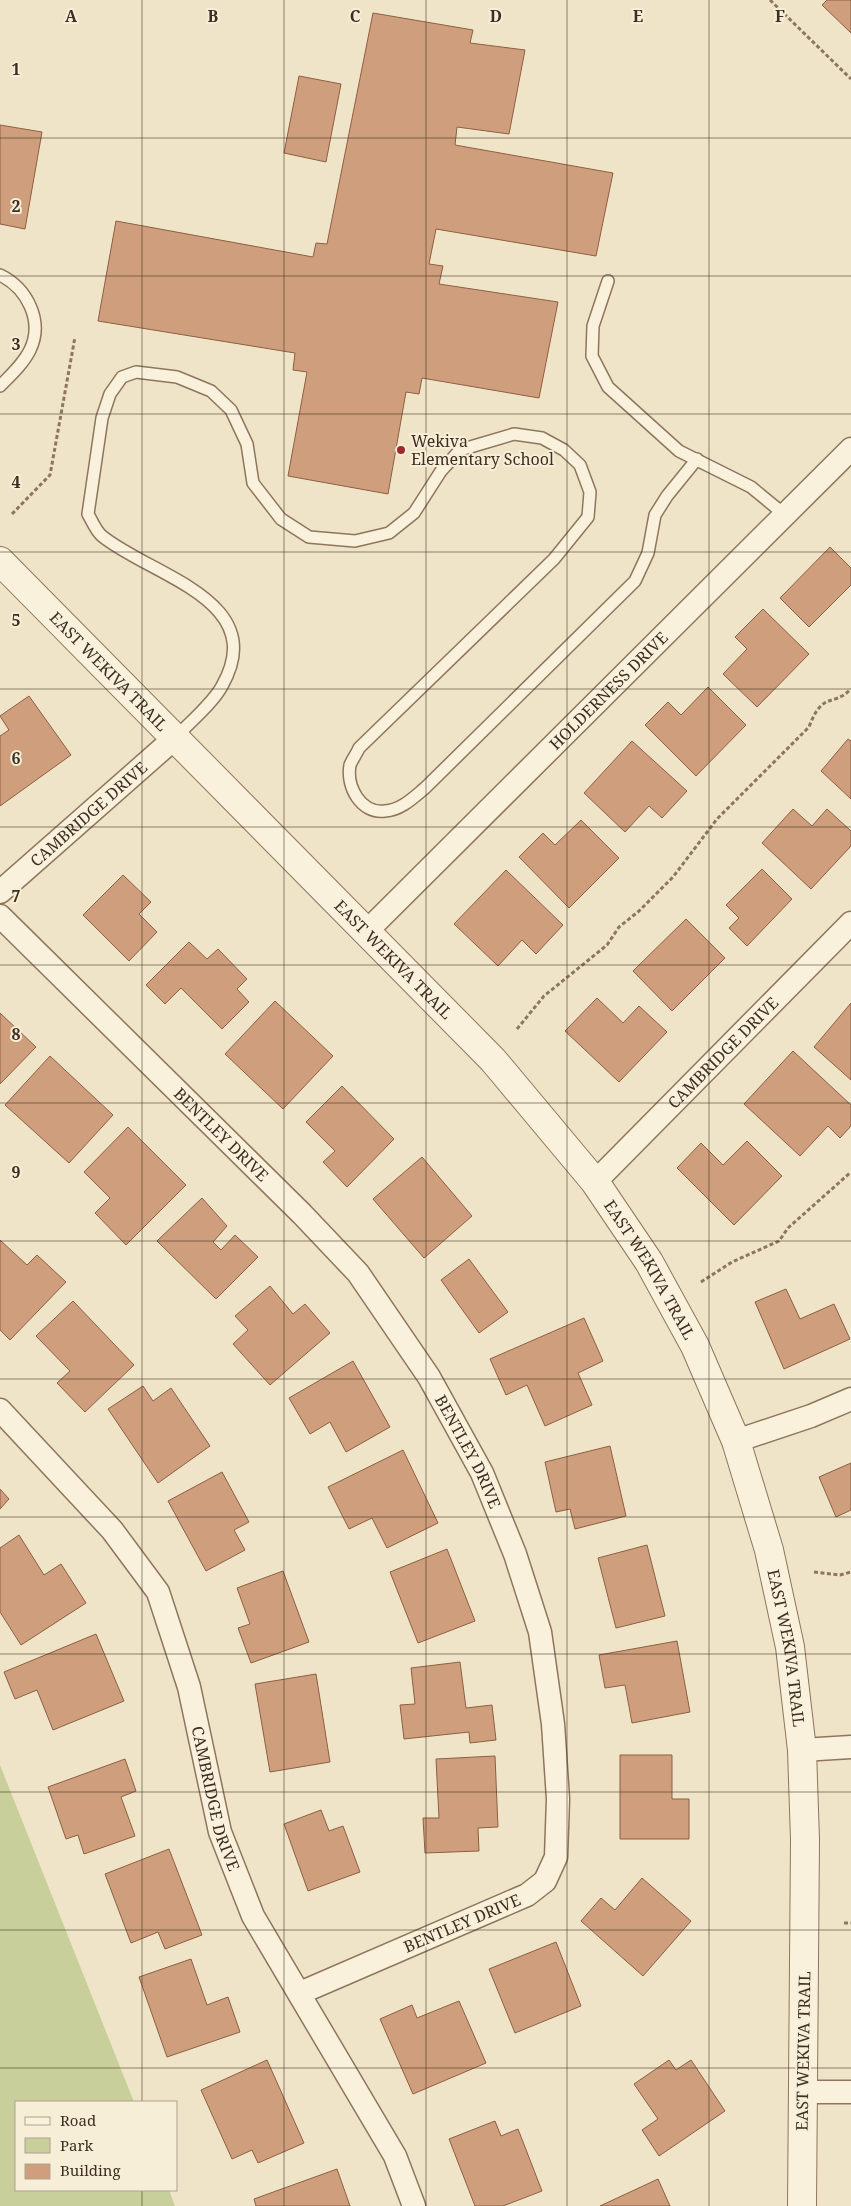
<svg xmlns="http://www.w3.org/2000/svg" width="851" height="2206" viewBox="0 0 851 2206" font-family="'Noto Serif',serif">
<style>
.green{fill:#c9cf9b}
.building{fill:#cf9f7d;stroke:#8d5f41}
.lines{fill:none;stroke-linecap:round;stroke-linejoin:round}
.service-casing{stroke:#8d765c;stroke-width:14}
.minor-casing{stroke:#8d765c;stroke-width:25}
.tertiary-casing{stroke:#8d765c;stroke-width:30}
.path{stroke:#8d765c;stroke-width:3;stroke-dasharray:4 2.5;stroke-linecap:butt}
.service{stroke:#faf1dc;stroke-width:11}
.minor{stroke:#faf1dc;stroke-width:22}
.tertiary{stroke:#faf1dc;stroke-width:28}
.grid{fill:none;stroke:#3d2e20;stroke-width:1;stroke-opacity:0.55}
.poi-dot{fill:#9e2a2b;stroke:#f7eed8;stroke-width:2}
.labels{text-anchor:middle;stroke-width:4;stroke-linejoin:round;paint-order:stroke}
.poi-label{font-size:16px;fill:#3d2e20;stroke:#f7eed8;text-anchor:start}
.street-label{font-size:16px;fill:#3d2e20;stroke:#f7eed8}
.grid-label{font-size:16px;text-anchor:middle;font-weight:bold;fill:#3d2e20;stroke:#f7eed8;stroke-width:4;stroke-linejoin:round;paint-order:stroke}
</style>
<rect width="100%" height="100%" fill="#f0e4c8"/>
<path class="green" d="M 0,1765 L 134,2102 L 16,2102 L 16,2190 L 169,2190 L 175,2206 L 0,2206 Z"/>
<g class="building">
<path d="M 827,0 L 851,0 L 851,33 L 822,5 Z"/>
<path d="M 373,13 L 473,30 L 470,43 L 525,50 L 509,134 L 457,127 L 455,145 L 613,173 L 596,256 L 436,229 L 429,264 L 443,266 L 439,284 L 558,302 L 539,398 L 422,378 L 419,394 L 406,392 L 388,494 L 288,476 L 307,372 L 293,370 L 295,353 L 98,321 L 116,221 L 313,257 L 316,243 L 327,244 Z"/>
<path d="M 299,76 L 341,84 L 326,162 L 284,153 Z"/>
<path d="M 0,125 L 42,132 L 25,229 L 0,224 Z"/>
<path d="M 830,547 L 851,568 L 851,585 L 809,627 L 780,598 Z"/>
<path d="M 763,609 L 809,654 L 757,707 L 723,674 L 747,649 L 735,637 Z"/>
<path d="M 708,687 L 746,725 L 696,776 L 645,725 L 668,702 L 681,715 Z"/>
<path d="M 29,696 L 71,755 L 0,806 L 0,736 L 9,730 L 0,716 Z"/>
<path d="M 848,739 L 851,741 L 851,799 L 821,771 Z"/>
<path d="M 632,741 L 687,791 L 662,818 L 649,806 L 625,832 L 584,793 Z"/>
<path d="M 793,809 L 812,826 L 827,809 L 851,831 L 851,846 L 811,889 L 762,843 Z"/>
<path d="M 581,820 L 619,858 L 569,908 L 519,857 L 543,833 L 555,845 Z"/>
<path d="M 762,869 L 792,899 L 747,946 L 729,928 L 739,918 L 726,905 Z"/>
<path d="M 506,870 L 563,925 L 536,954 L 522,940 L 498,966 L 454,924 Z"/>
<path d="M 123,875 L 151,902 L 139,914 L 157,932 L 129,961 L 83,915 Z"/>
<path d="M 686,919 L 725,958 L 672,1011 L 633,971 Z"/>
<path d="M 189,942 L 207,959 L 218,949 L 247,979 L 237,989 L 249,1002 L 222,1029 L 181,988 L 165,1004 L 146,985 Z"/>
<path d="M 597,998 L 623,1023 L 639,1006 L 667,1032 L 619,1082 L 565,1031 Z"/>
<path d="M 275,1001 L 333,1056 L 283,1109 L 225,1054 Z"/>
<path d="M 851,1003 L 851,1080 L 814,1047 Z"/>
<path d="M 0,1013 L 36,1047 L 0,1084 Z"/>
<path d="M 793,1051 L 851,1105 L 851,1126 L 840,1138 L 828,1126 L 800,1156 L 744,1104 Z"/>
<path d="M 50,1056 L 113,1115 L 69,1163 L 5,1105 Z"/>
<path d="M 342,1086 L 394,1139 L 347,1187 L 323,1162 L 335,1151 L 306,1122 Z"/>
<path d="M 128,1127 L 186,1185 L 126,1245 L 95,1213 L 110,1198 L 84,1172 Z"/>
<path d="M 747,1141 L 782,1176 L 734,1225 L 677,1168 L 701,1143 L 723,1165 Z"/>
<path d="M 422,1157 L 472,1216 L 424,1258 L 373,1199 Z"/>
<path d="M 202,1198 L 227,1226 L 213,1242 L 221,1250 L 235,1235 L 258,1257 L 216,1299 L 157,1241 Z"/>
<path d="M 0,1240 L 27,1265 L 37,1255 L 66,1282 L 10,1340 L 0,1330 Z"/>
<path d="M 469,1259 L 508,1312 L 479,1333 L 441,1280 Z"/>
<path d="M 270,1286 L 293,1314 L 305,1304 L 330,1333 L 270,1385 L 233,1344 L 248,1330 L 235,1316 Z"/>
<path d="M 786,1289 L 800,1319 L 834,1304 L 850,1339 L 784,1369 L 755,1302 Z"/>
<path d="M 73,1301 L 134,1365 L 85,1412 L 57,1383 L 70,1371 L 36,1336 Z"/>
<path d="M 584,1318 L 603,1361 L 578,1373 L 592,1405 L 545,1426 L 527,1385 L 506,1395 L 490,1359 Z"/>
<path d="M 353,1361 L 390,1427 L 346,1452 L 330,1422 L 310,1434 L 289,1398 Z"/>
<path d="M 143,1386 L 153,1401 L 171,1388 L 210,1446 L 158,1483 L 108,1409 Z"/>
<path d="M 610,1446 L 626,1516 L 575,1529 L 570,1509 L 556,1512 L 545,1462 Z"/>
<path d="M 403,1450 L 438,1523 L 387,1548 L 372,1518 L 349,1529 L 328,1487 Z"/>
<path d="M 851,1463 L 851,1510 L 836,1517 L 819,1477 Z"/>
<path d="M 222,1472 L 249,1522 L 234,1530 L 245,1550 L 206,1571 L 168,1501 Z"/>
<path d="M 0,1489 L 9,1499 L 0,1509 Z"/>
<path d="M 19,1535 L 44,1575 L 61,1564 L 86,1603 L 21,1645 L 0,1612 L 0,1548 Z"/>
<path d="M 647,1545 L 665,1616 L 616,1628 L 598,1558 Z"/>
<path d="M 447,1549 L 475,1621 L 418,1643 L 390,1572 Z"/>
<path d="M 283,1571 L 309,1642 L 251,1663 L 238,1628 L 250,1624 L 237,1588 Z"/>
<path d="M 96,1634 L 124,1701 L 53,1730 L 37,1690 L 15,1699 L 4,1672 Z"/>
<path d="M 677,1641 L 690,1712 L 632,1723 L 625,1685 L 605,1688 L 599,1655 Z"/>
<path d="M 460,1662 L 466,1708 L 492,1705 L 496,1740 L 470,1743 L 469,1732 L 404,1739 L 400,1705 L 415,1704 L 411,1668 Z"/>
<path d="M 316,1674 L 330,1762 L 270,1772 L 255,1684 Z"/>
<path d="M 620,1755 L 672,1755 L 672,1799 L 689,1799 L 689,1839 L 620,1839 Z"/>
<path d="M 495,1756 L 498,1827 L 478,1828 L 479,1851 L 425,1853 L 423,1818 L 439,1818 L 436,1759 Z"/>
<path d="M 125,1759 L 136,1791 L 121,1797 L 135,1836 L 84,1854 L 78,1835 L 66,1839 L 48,1787 Z"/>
<path d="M 321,1810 L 329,1831 L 343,1826 L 360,1872 L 308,1891 L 284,1824 Z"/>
<path d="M 169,1849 L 202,1935 L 165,1949 L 158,1932 L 131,1943 L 105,1874 Z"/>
<path d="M 642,1878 L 691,1921 L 643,1976 L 581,1921 L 601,1898 L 615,1910 Z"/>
<path d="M 556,1942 L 581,2006 L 515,2033 L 489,1969 Z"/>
<path d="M 191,1959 L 207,2005 L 228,1997 L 240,2032 L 167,2057 L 139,1977 Z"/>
<path d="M 459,2001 L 486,2063 L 413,2094 L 380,2019 L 412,2005 L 417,2018 Z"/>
<path d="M 267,2060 L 304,2143 L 258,2163 L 252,2150 L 232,2159 L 201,2090 Z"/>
<path d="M 669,2060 L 676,2070 L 691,2060 L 725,2111 L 659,2156 L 642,2130 L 658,2119 L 634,2084 Z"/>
<path d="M 495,2121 L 501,2136 L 518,2129 L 542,2191 L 503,2206 L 475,2206 L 449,2139 Z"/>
<path d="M 337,2169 L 350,2206 L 256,2206 L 254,2199 Z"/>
<path d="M 658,2179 L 670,2206 L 600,2206 Z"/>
</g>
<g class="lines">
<g class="service-casing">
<g id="service">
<path d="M 0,275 C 27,288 44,321 30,350 C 23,364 11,375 0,386"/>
<path d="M 608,281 L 593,326 L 592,356 L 608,387 L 679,451 L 751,487 L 785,515"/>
<path d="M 176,737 C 190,722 213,703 222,686 C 271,600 151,576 102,536 C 96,531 92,521 88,514 L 102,418 L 110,394 L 122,377 L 136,372 L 177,377 L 211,391 L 231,410 L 247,444 L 253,483 L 281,519 L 309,537 L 355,541 L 389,533 L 414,513 L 441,471 L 460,450 L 514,434 L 542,438 L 564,450 L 580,465 L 590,492 L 588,517 L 554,559 L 359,748 C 357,753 352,760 350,765 C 346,787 361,814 385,811 C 401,810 413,798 425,788 L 635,581 L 648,553 L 655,515 L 667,496 L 697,459"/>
</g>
</g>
<g class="minor-casing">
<g id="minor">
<path id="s1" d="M 0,892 L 176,737"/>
<path id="s2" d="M 0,916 L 302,1214 L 358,1273 L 429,1377 L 482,1473 L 515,1554 L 540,1632 L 553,1724 L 558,1799 L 556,1857 L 545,1881 L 527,1895 L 300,1993"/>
<path id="s3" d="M 366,932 L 851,449"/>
<path id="s4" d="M 595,1182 L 851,923"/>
<path id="s5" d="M 0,1410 L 112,1530 L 158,1592 L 189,1687 L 220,1832 L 253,1916 L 395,2156 L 414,2206"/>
<path d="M 736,1441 L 811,1416 L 851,1399"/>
<path d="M 802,1750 L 851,1747"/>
<path d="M 803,2092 L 851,2092"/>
</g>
</g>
<g class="tertiary-casing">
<g id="tertiary">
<path id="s6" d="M 0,561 L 493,1060 L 595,1182 L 649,1262 L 695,1346 L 736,1441 L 769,1550 L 790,1647 L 802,1750 L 805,1840 L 802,2206"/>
</g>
</g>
<g class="path">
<path d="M 770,0 L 851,79"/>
<path d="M 12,514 L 50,475 L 75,337"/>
<path d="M 517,1029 L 544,996 L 607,945 L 619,927 L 639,911 L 673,877 L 717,819 L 809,727 C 823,690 832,708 851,689"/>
<path d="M 701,1282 L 732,1262 L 779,1241 L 788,1228 L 851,1172"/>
<path d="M 814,1572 L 840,1575 L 851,1572"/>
<path d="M 844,1923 L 851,1923"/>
</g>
<use href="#service" class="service"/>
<use href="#minor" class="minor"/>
<use href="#tertiary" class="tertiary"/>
</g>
<path class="grid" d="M 142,0 L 142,2102M 284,0 L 284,2206M 426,0 L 426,2206M 567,0 L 567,2206M 709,0 L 709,2206M 0,138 L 851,138M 0,276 L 851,276M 0,414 L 851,414M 0,552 L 851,552M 0,689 L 851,689M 0,827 L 851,827M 0,965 L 851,965M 0,1103 L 851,1103M 0,1241 L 851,1241M 0,1379 L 851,1379M 0,1517 L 851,1517M 0,1654 L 851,1654M 0,1792 L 851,1792M 0,1930 L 851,1930M 0,2068 L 851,2068M 142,2190 L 142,2206"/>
<circle class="poi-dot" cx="401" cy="450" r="5"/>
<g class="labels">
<g class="poi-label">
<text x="411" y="447">Wekiva<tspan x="411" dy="18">Elementary School</tspan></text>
</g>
<g class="street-label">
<text dy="6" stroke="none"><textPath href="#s6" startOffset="155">EAST WEKIVA TRAIL</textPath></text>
<text dy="6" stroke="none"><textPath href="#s3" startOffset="342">HOLDERNESS DRIVE</textPath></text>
<text dy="6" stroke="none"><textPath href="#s1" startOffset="118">CAMBRIDGE DRIVE</textPath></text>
<text dy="6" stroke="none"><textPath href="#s6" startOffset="560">EAST WEKIVA TRAIL</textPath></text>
<text dy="6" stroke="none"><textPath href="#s4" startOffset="182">CAMBRIDGE DRIVE</textPath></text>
<text dy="6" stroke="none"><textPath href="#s2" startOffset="311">BENTLEY DRIVE</textPath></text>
<text dy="6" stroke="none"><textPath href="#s6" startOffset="964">EAST WEKIVA TRAIL</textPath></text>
<text dy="6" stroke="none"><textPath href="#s2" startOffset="716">BENTLEY DRIVE</textPath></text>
<text dy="6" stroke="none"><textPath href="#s6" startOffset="1370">EAST WEKIVA TRAIL</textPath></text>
<text dy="6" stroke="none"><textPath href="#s5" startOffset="456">CAMBRIDGE DRIVE</textPath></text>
<text transform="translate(462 1923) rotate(-23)" y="6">BENTLEY DRIVE</text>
<text transform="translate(803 2051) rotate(-89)" y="6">EAST WEKIVA TRAIL</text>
</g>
</g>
<g class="grid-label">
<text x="71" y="22">A</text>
<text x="213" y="22">B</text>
<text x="355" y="22">C</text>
<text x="496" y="22">D</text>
<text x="638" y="22">E</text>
<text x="780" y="22">F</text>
<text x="16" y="75">1</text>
<text x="16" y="212">2</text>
<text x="16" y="350">3</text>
<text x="16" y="488">4</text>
<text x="16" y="626">5</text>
<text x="16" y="764">6</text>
<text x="16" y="902">7</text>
<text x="16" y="1040">8</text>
<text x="16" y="1178">9</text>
</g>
<rect x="15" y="2101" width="162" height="90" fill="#f7eed8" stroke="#ada18e"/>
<rect x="25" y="2117" width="25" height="8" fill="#faf1dc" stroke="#ada18e"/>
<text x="60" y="2126" font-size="15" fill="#3d2e20">Road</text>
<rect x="25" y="2138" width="25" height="15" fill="#c9cf9b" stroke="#ada18e"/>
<text x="60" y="2151" font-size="15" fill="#3d2e20">Park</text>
<rect x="25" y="2164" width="25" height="15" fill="#cf9f7d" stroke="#ada18e"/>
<text x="60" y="2176" font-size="15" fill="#3d2e20">Building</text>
</svg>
